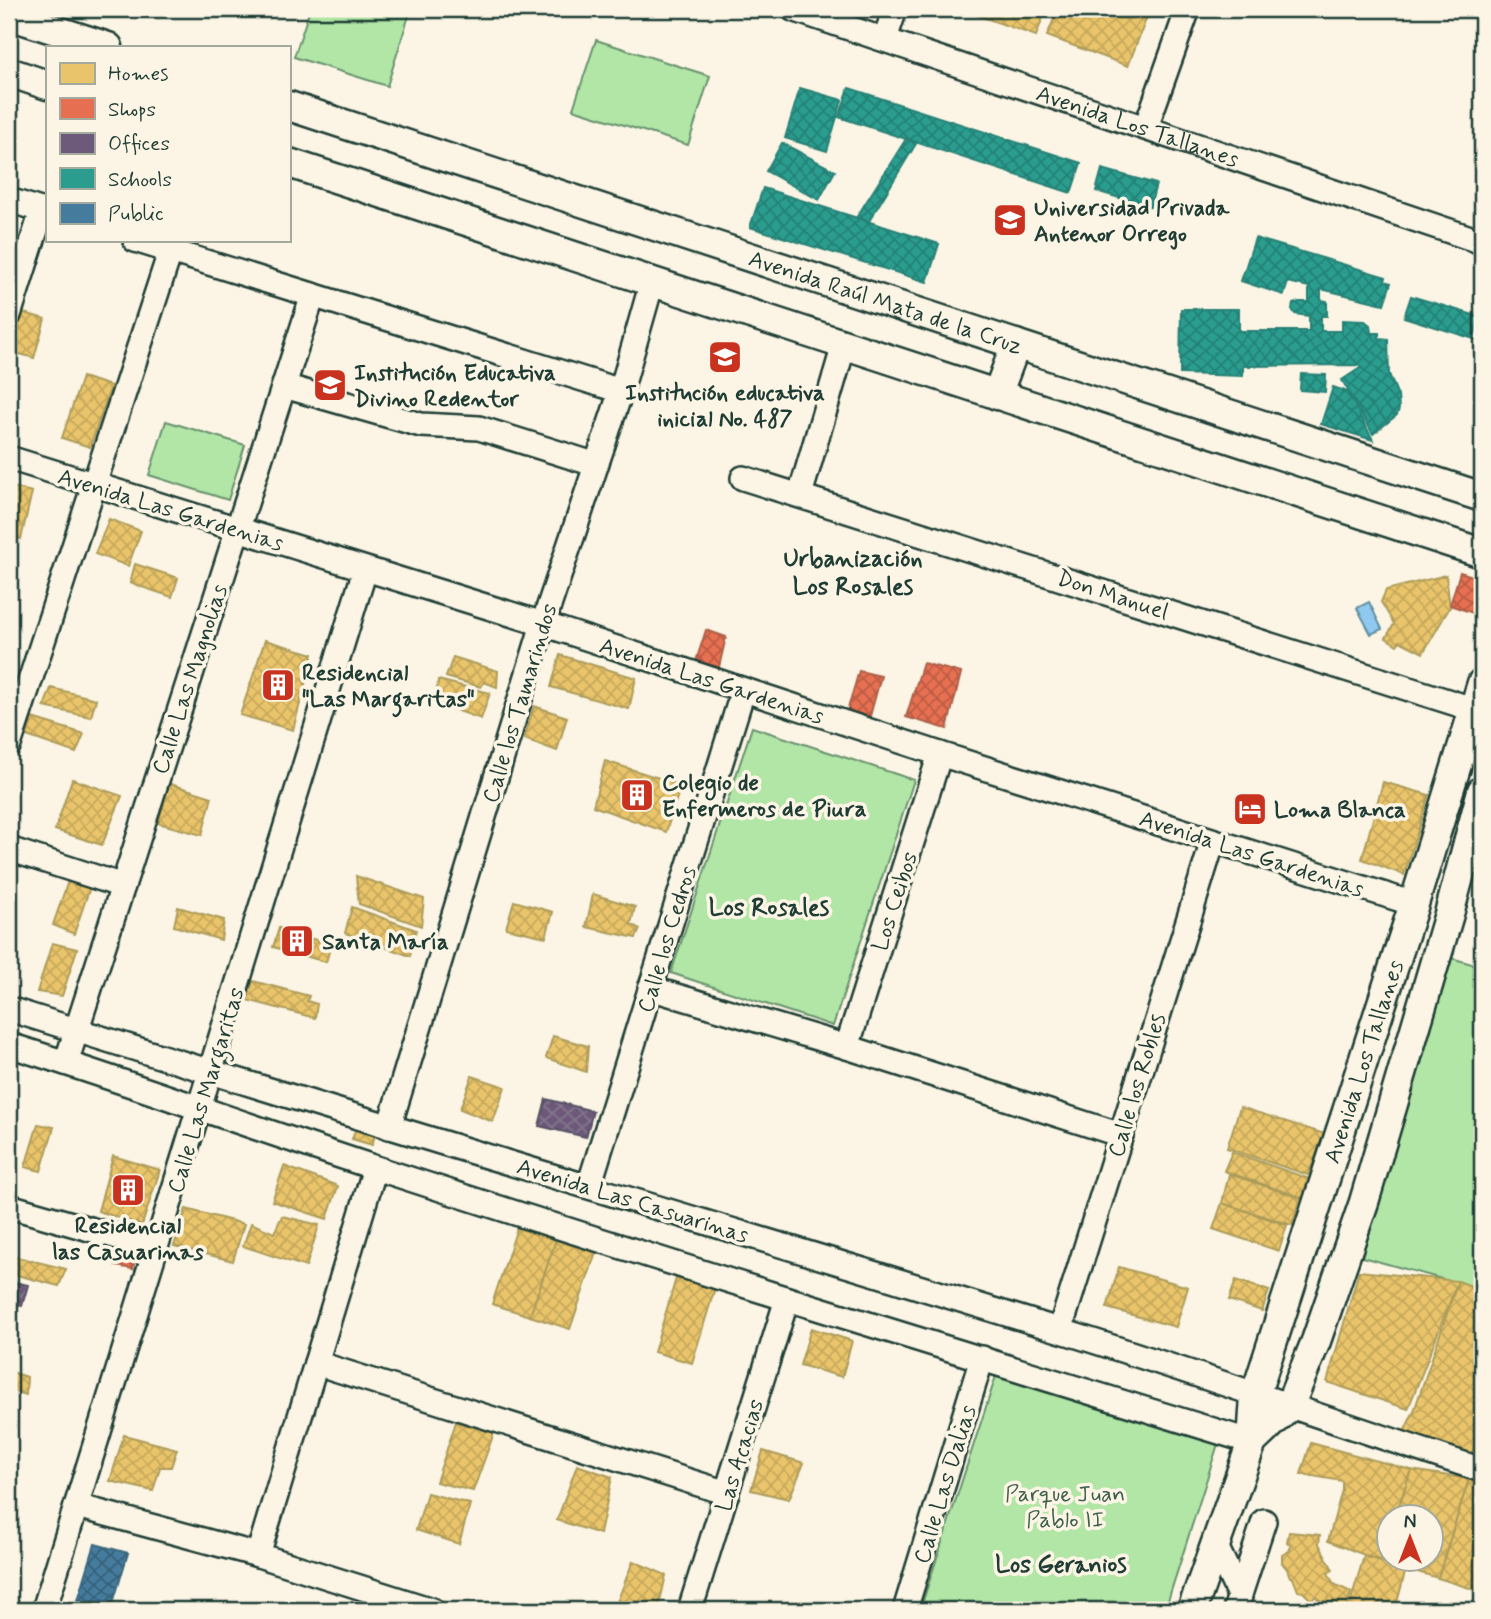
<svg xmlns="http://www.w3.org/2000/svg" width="1491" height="1619" viewBox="0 0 1491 1619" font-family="Mynerve,sans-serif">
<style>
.park{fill:#b2e6a7;stroke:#68926e;stroke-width:2}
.water{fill:#90c9ef;stroke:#6391a4;stroke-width:2}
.homes{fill:url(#homes-cross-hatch);stroke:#ac9c5a;stroke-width:2}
.shops{fill:url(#shops-cross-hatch);stroke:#ab6048;stroke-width:2}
.offices{fill:url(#offices-cross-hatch);stroke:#565165;stroke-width:2}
.schools{fill:url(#schools-cross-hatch);stroke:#278074;stroke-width:2}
.public{fill:url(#public-cross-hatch);stroke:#3a687e;stroke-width:2}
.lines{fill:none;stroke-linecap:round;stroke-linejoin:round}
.minor-casing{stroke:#1f3d34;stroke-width:28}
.major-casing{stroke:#1f3d34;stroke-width:33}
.minor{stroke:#fcf5e5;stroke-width:23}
.major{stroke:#fcf5e5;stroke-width:28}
.labels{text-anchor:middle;stroke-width:7;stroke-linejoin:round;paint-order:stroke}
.street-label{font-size:23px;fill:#1f3d34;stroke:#fcf5e5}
.poi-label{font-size:23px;font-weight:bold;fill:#1f3d34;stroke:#fcf5e5;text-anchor:start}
.park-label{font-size:23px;fill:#3c5f4b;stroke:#fcf5e5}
.neighbourhood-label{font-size:24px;font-weight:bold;fill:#1f3d34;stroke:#fcf5e5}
</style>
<defs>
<pattern id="homes-cross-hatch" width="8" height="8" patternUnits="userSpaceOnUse" patternTransform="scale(1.75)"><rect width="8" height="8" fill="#e9c46a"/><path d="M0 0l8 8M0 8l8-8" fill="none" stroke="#c7a95c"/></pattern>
<pattern id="shops-cross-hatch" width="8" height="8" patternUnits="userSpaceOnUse" patternTransform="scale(1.75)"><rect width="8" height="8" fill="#e76f51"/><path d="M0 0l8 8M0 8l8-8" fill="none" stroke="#bb5c44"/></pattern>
<pattern id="offices-cross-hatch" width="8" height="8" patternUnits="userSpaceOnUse" patternTransform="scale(1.75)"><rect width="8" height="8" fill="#6d597a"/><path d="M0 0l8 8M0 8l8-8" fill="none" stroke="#81748c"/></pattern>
<pattern id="schools-cross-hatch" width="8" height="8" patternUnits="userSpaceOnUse" patternTransform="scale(1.75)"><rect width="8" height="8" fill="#2a9d8f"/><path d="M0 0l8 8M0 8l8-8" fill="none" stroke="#238176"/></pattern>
<pattern id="public-cross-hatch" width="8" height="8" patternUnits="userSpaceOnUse" patternTransform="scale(1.75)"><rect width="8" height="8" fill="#457b9d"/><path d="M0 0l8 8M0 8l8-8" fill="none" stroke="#36617a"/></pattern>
</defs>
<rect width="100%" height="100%" fill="#fcf5e5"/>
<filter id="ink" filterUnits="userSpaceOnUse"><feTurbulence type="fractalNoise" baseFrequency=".0143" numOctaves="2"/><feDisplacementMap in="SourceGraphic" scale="14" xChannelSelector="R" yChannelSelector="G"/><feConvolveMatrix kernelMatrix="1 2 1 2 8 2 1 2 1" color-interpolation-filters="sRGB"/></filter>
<g filter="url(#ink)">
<g class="park">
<path d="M 310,9 L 411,9 L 387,86 L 294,57 Z"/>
<path d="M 596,40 L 710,76 L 688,145 L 573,109 Z"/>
<path d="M 166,421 L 245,445 L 228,500 L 149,475 Z"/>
<path d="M 752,727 L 914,780 L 833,1026 L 671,973 Z"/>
<path d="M 1448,957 L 1482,967 L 1482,1290 L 1362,1257 Z"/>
<path d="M 997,1373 L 1218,1444 L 1165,1610 L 920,1610 Z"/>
</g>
<path class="water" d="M 1369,602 L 1382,629 L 1371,634 L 1357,608 Z"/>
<g class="homes">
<path d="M 960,9 L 1046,9 L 1036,36 Z"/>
<path d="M 1058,9 L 1086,9 L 1099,13 L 1100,9 L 1150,9 L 1128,66 L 1047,36 Z"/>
<path d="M 17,311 L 45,319 L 34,358 L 9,351 L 9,339 Z"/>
<path d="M 82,377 L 111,386 L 90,447 L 62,438 Z"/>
<path d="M 9,486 L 32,492 L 21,539 L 9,536 Z"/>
<path d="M 109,519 L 141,531 L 128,566 L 95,554 Z"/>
<path d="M 135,564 L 178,578 L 172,597 L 130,583 Z"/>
<path d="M 1446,575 L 1450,607 L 1423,653 L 1400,641 L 1397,645 L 1386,638 L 1394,624 L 1381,602 L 1386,590 Z"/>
<path d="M 265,640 L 313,654 L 293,730 L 240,715 Z"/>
<path d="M 560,655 L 636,678 L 629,709 L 551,687 Z"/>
<path d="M 453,657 L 498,671 L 497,687 L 484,682 L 481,687 L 446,677 Z"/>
<path d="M 438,680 L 490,693 L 481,719 L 436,703 Z"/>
<path d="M 51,688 L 96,699 L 91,717 L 44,707 Z"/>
<path d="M 534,706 L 567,717 L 557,751 L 524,739 Z"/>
<path d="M 32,718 L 84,734 L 76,753 L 27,736 Z"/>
<path d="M 605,761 L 681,785 L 666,832 L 593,806 Z"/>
<path d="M 72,779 L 122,796 L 102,845 L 55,830 Z"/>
<path d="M 164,782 L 212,797 L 202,835 L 158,823 L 164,804 L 157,800 Z"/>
<path d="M 1383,782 L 1429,795 L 1404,875 L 1362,859 Z"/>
<path d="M 356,876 L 424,899 L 421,926 L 359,904 Z"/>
<path d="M 69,878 L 90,887 L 74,934 L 53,925 Z"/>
<path d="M 593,894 L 635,907 L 631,924 L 640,929 L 636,938 L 586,927 Z"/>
<path d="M 514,901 L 553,912 L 546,937 L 506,928 Z"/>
<path d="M 178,907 L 224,920 L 221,940 L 174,926 Z"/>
<path d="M 352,907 L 416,930 L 410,956 L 345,933 Z"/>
<path d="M 279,928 L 331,945 L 326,962 L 273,947 Z"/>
<path d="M 52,943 L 77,949 L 62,996 L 37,992 Z"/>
<path d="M 253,981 L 309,996 L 307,1001 L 317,1004 L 315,1018 L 247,1000 Z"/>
<path d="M 553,1036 L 588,1046 L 586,1072 L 546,1058 Z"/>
<path d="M 472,1076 L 505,1087 L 493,1122 L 460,1109 Z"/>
<path d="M 1240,1107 L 1325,1134 L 1308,1175 L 1227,1148 Z"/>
<path d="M 38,1124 L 54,1127 L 41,1171 L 25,1167 Z"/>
<path d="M 357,1125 L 376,1132 L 372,1145 L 352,1139 Z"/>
<path d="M 1232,1152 L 1310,1179 L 1303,1198 L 1224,1171 Z"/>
<path d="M 113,1156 L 160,1170 L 142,1225 L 98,1211 Z"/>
<path d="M 284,1166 L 338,1186 L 327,1219 L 272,1201 Z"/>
<path d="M 1229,1174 L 1301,1198 L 1292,1225 L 1222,1203 Z"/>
<path d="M 1222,1203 L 1287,1225 L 1279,1251 L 1213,1229 Z"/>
<path d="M 186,1209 L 244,1224 L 233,1261 L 174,1246 Z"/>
<path d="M 282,1216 L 319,1225 L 306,1267 L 243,1246 L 251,1223 L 274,1233 Z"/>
<path d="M 517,1228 L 556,1240 L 530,1316 L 492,1304 Z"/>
<path d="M 556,1240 L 596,1253 L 570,1329 L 530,1316 Z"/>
<path d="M 13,1256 L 66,1269 L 59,1286 L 9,1273 Z"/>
<path d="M 1119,1267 L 1188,1287 L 1176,1327 L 1107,1308 Z"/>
<path d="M 1359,1271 L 1458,1281 L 1408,1409 L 1327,1382 Z"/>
<path d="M 677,1275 L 715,1288 L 692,1363 L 654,1352 Z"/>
<path d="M 1236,1280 L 1269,1291 L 1262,1311 L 1229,1300 Z"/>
<path d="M 1458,1281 L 1482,1290 L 1482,1427 L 1472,1453 L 1403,1434 L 1414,1411 Z"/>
<path d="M 811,1328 L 852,1341 L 842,1377 L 800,1365 Z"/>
<path d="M 9,1371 L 27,1377 L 26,1395 L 9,1390 Z"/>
<path d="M 456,1422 L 494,1433 L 473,1491 L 436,1482 Z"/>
<path d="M 124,1435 L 177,1449 L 171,1467 L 160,1467 L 153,1491 L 110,1481 Z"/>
<path d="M 1311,1443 L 1411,1470 L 1395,1518 L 1390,1518 L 1390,1533 L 1380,1561 L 1328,1541 L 1342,1490 L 1342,1481 L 1301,1474 Z"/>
<path d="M 763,1451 L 804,1463 L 789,1499 L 751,1490 Z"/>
<path d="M 577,1465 L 612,1477 L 600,1534 L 557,1520 Z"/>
<path d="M 1411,1470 L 1469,1479 L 1438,1578 L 1380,1561 L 1390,1533 L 1390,1560 L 1432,1560 L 1432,1518 L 1395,1518 Z"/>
<path d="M 1469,1479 L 1482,1484 L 1482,1592 L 1438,1578 Z"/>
<path d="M 427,1493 L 470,1504 L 459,1544 L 416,1530 Z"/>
<path d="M 1289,1532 L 1320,1535 L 1319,1544 L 1333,1570 L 1328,1573 L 1334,1584 L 1351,1592 L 1346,1609 L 1320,1604 L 1316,1596 L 1311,1600 L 1303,1592 L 1298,1591 L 1293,1578 L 1290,1577 L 1287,1569 L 1282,1563 L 1282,1555 L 1289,1551 L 1291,1546 L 1287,1542 Z"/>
<path d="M 1364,1556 L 1406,1569 L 1395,1610 L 1348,1610 Z"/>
<path d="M 633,1561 L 666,1575 L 658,1610 L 614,1610 Z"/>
</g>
<g class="shops">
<path d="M 1460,572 L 1482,579 L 1482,616 L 1450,605 Z"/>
<path d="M 706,630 L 726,637 L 719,667 L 696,661 Z"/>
<path d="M 923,663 L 961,673 L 947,729 L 906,717 Z"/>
<path d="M 859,671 L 881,676 L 870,716 L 847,712 Z"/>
<path d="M 120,1251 L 136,1256 L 133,1269 L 116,1266 Z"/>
</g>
<g class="offices">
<path d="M 546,1099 L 593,1111 L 586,1137 L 539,1126 Z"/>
<path d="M 10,1281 L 28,1285 L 22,1306 L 9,1302 Z"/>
</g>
<g class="schools">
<path d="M 800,88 L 842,100 L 827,151 L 785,138 Z"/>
<path d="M 849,88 L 1081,163 L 1071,193 L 839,117 Z"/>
<path d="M 906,139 L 917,142 L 869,221 L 856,218 Z"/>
<path d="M 782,143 L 835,171 L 819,200 L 766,171 Z"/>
<path d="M 1102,169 L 1156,184 L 1150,207 L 1096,191 Z"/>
<path d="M 763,188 L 939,244 L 927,282 L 750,227 Z"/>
<path d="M 1255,238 L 1386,277 L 1385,281 L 1391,283 L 1384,304 L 1321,289 L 1321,300 L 1327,301 L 1327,316 L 1321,316 L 1321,331 L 1342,331 L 1342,320 L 1365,321 L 1370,325 L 1371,333 L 1379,333 L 1379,338 L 1388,339 L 1389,374 L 1398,396 L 1399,409 L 1397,415 L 1373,434 L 1342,380 L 1360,368 L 1360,365 L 1243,366 L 1243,376 L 1180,374 L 1181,309 L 1239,309 L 1239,331 L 1309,331 L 1309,316 L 1295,314 L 1292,309 L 1293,304 L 1299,302 L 1309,302 L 1309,287 L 1288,282 L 1284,295 L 1241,281 Z"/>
<path d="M 1411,296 L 1480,317 L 1474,339 L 1404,317 Z"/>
<path d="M 1301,374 L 1326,375 L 1325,392 L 1300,390 Z"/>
<path d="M 1333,387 L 1348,392 L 1373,440 L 1321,424 Z"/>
</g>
<path class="public" d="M 95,1544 L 128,1553 L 111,1610 L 75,1610 Z"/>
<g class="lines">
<g class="minor-casing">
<g id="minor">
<path id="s1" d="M 793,9 L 1482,242"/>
<path d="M 885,39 L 895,9"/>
<path d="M 1146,127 L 1188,9"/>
<path d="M 9,200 L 47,212"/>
<path d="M 135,240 L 621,391"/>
<path d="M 9,315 L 42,211"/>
<path d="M 284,386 L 421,425 L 479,428 L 594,464"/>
<path d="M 9,458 L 543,624 L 940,754 L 1414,904"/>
<path d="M 743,478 L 1482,712"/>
<path d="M 800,495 L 844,345"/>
<path d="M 9,745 L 174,240"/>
<path d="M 9,849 L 123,886"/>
<path d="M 650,988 L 847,1047 L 1121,1135"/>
<path d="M 9,1009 C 356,1119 707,1221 1055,1329 C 1198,1373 1340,1424 1482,1470"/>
<path d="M 9,1045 C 132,1083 253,1128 376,1168 C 667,1263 959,1352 1252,1442"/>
<path d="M 847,1047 L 940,754"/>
<path d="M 66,1063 L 313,295"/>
<path d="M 389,1127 L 543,624 L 621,391 L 652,282"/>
<path d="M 589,1186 L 743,691"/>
<path d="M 9,1206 L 156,1248"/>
<path d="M 1060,1330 L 1213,841"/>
<path d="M 316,1363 L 727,1493"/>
<path d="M 77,1506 L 258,1555 L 432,1610"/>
<path d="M 1215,1544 L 1240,1597"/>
<path d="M 258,1555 L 375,1168"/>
<path d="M 44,1610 L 365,570"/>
<path d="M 690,1610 L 787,1299"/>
<path d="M 905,1610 L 982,1358"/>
<path d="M 1235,1610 L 1264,1521"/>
</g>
</g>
<g class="major-casing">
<g id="major">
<path d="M 9,15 L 108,47"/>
<path d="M 9,72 L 47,85"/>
<path id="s2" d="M 289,106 L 1482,497"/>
<path d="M 289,163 L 1482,553"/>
<path d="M 997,395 L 1016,344"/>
<path d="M 1252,1442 L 1289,1407 L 1316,1341 L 1364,1202 L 1449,914 L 1482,791"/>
<path id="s3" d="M 1192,1610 L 1252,1442 L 1255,1396 L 1414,904 L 1482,683"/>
</g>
</g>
<use href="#minor" class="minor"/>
<use href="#major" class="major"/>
</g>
</g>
<defs>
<g id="university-square" transform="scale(1.75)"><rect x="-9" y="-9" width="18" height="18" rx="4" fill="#c8321e" stroke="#fcf5e5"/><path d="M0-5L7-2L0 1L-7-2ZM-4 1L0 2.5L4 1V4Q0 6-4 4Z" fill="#fff"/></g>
<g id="school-square" transform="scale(1.75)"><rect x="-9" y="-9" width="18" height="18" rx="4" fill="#c8321e" stroke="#fcf5e5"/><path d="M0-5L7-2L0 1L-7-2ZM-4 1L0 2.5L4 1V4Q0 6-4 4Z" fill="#fff"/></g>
<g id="building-square" transform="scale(1.75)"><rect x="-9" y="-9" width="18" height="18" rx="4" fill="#c8321e" stroke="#fcf5e5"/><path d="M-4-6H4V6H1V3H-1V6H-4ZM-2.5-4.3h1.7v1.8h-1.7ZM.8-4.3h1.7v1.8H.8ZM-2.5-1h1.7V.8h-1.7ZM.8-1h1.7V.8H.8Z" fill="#fff"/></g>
<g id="hotel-square" transform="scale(1.75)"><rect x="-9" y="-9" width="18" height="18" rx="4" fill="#c8321e" stroke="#fcf5e5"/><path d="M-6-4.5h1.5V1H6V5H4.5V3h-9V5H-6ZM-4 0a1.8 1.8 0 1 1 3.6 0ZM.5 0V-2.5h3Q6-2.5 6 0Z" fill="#fff"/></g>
</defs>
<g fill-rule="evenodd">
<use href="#university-square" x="1010" y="220"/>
<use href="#school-square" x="725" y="357"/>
<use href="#school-square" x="330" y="385"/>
<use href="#building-square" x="278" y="685"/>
<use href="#building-square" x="637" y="795"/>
<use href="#hotel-square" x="1250" y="809"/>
<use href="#building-square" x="297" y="941"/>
<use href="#building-square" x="128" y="1190"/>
</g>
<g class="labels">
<g class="street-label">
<text dy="8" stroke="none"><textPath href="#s1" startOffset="364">Avenida Los Tallanes</textPath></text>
<text dy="8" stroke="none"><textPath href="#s2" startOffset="628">Avenida Raúl Mata de la Cruz</textPath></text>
<text transform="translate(171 509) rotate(17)" y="8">Avenida Las Gardenias</text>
<text transform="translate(1113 594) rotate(18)" y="8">Don Manuel</text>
<text transform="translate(189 679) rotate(-72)" y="8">Calle Las Magnolias</text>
<text transform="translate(712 680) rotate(18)" y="8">Avenida Las Gardenias</text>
<text transform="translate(519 703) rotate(-73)" y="8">Calle los Tamarindos</text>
<text transform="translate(1252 853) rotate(18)" y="8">Avenida Las Gardenias</text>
<text transform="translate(894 901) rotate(-72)" y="8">Los Ceibos</text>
<text transform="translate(666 939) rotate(-73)" y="8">Calle los Cedros</text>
<text dy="8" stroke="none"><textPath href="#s3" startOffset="576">Avenida Los Tallanes</textPath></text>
<text transform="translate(1136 1085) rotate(-73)" y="8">Calle los Robles</text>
<text transform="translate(205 1090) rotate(-73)" y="8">Calle Las Margaritas</text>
<text transform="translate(633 1200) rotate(17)" y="8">Avenida Las Casuarinas</text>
<text transform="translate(739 1455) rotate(-73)" y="8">Las Acacias</text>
<text transform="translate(944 1484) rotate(-73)" y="8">Calle Las Dalias</text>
</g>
<g class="poi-label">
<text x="1034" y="215">Universidad Privada<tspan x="1034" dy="26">Antenor Orrego</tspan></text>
<text x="354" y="380">Institución Educativa<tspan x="354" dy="26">Divino Redentor</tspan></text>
<text x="725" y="400" text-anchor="middle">Institución educativa<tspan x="725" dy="26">inicial No. 487</tspan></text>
<text x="302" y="680">Residencial<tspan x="302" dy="26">"Las Margaritas"</tspan></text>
<text x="662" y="790">Colegio de<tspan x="662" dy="26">Enfermeros de Piura</tspan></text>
<text x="1274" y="817">Loma Blanca</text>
<text x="322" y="949">Santa María</text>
<text x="128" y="1233" text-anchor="middle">Residencial<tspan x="128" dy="26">las Casuarinas</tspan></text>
</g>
<g class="park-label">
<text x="1065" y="1501">Parque Juan<tspan x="1065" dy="26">Pablo II</tspan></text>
</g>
<g class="neighbourhood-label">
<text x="853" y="566">Urbanización<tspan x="853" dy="28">Los Rosales</tspan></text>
<text x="769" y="915">Los Rosales</text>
<text x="1061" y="1572">Los Geranios</text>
</g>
</g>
<rect width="1491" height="1619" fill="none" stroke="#fcf5e5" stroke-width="35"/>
<rect x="18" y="18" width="1456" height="1584" fill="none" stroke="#1f3d34" stroke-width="2.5" filter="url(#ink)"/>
<rect x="46" y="46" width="245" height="196" fill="#fcf5e5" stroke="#a4ab9e" stroke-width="2"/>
<rect x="60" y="63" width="35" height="21" fill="#e9c46a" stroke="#a4ab9e" stroke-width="2"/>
<text x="108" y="80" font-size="21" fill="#1f3d34">Homes</text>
<rect x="60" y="98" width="35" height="21" fill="#e76f51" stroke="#a4ab9e" stroke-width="2"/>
<text x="108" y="116" font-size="21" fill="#1f3d34">Shops</text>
<rect x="60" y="133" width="35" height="21" fill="#6d597a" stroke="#a4ab9e" stroke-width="2"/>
<text x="108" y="150" font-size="21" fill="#1f3d34">Offices</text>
<rect x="60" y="168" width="35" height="21" fill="#2a9d8f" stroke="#a4ab9e" stroke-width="2"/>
<text x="108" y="186" font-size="21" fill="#1f3d34">Schools</text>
<rect x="60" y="203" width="35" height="21" fill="#457b9d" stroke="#a4ab9e" stroke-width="2"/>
<text x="108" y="220" font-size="21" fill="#1f3d34">Public</text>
<g transform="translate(1410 1538)"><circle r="33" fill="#fcf5e5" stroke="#a4ab9e" stroke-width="2"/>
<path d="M0-5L12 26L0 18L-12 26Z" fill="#c8321e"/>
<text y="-10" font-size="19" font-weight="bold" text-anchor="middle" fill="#1f3d34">N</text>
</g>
</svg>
